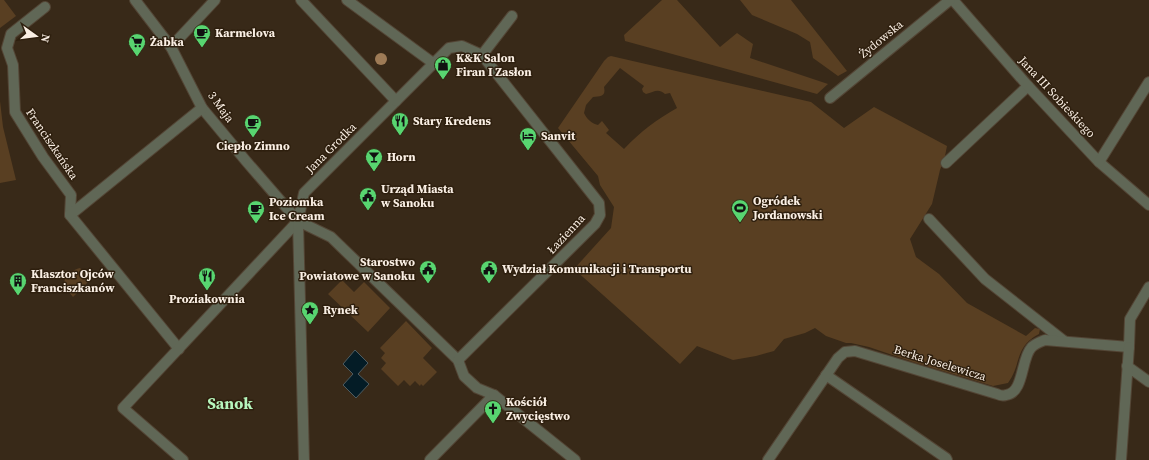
<svg xmlns="http://www.w3.org/2000/svg" width="1149" height="460" viewBox="0 0 1149 460" font-family="'Source Serif 4',serif">
<style>
.green{fill:#593f22;fill-rule:evenodd}
.water{fill:#041c26;stroke:#4e5b5f}
.lines{fill:none;stroke-linecap:round;stroke-linejoin:round}
.service-casing{stroke:#534535;stroke-width:12}
.pedestrian-casing{stroke:#534535;stroke-width:12}
.minor-casing{stroke:#534535;stroke-width:12}
.service{stroke:#606756;stroke-width:10}
.pedestrian{stroke:#606756;stroke-width:10}
.minor{stroke:#606756;stroke-width:10}
.tree{fill:#9e7b56}
.labels{text-anchor:middle;stroke-width:3;stroke-linejoin:round;paint-order:stroke}
.poi-label{font-size:12px;font-weight:bold;fill:#faefe4;stroke:#2e1f0e;text-anchor:start}
.street-label{font-size:12px;fill:#faefe4;stroke:#2e1f0e}
.district-label{font-size:16px;font-weight:bold;fill:#b6f6bd;stroke:#2e1f0e}
</style>
<rect width="100%" height="100%" fill="#382918"/>
<g class="green">
<path d="M 0,0 L 4,0 L 16,16 L 0,28 Z"/>
<path d="M 662,0 L 677,0 L 720,47 L 737,33 L 753,44 L 750,58 L 828,84 L 817,94 L 625,41 L 624,35 Z"/>
<path d="M 740,0 L 791,0 L 847,71 L 838,76 L 813,58 L 810,42 L 797,34 L 752,15 Z"/>
<path d="M 611,56 L 811,102 L 844,128 L 874,107 L 947,146 L 945,156 L 940,170 L 932,204 L 910,239 L 916,257 L 939,274 L 967,303 L 1026,336 L 1035,328 L 1040,329 L 1039,334 C 1014,347 1022,364 1008,383 L 993,386 L 913,362 L 869,347 L 851,343 L 846,343 L 826,336 L 815,328 L 805,333 L 784,339 L 774,351 L 756,356 L 733,360 L 697,346 L 680,364 L 574,269 L 611,228 L 614,207 L 600,185 L 598,176 L 558,128 L 604,61 L 608,57 ZM 620,68 L 644,86 L 642,89 L 643,92 L 646,94 C 654,92 658,88 665,94 L 670,93 L 677,108 C 656,120 641,131 624,149 L 606,133 L 609,130 L 602,121 L 598,125 C 591,123 587,119 584,113 L 586,105 L 593,97 C 601,96 606,97 604,87 Z"/>
<path d="M 0,101 L 3,127 L 16,180 L 0,183 Z"/>
<path d="M 80,268 L 90,280 L 73,297 C 66,288 59,281 71,272 C 74,270 76,269 80,268 Z"/>
<path d="M 342,280 L 354,292 L 364,282 L 390,308 L 368,332 L 328,294 Z"/>
<path d="M 406,321 L 432,348 L 423,358 L 437,372 L 423,386 L 421,384 L 420,386 L 415,381 L 410,386 L 404,380 L 398,386 L 381,369 L 386,363 L 381,358 L 385,353 L 380,348 Z"/>
</g>
<path class="water" d="M 355,350 L 368,363 L 358,374 L 369,384 L 356,398 L 343,385 L 353,374 L 343,364 Z"/>
<g class="lines">
<g class="service-casing">
<g id="service">
<path d="M 482,55 L 512,16"/>
<path d="M 946,163 L 1028,86"/>
<path d="M 929,219 L 985,279 L 1064,341"/>
<path d="M 1127,366 L 1149,382"/>
<path d="M 826,375 L 946,458 L 947,460"/>
</g>
</g>
<g class="pedestrian-casing">
<g id="pedestrian">
<path d="M 135,0 L 171,47 L 202,108 L 246,161 L 298,221 L 331,237 L 458,360 L 464,376 L 477,388 L 494,395 L 430,460"/>
<path d="M 45,7 L 11,34 L 7,48 L 13,65 L 15,112 L 43,157 L 71,195 L 70,215 L 179,349"/>
<path d="M 171,47 L 215,0"/>
<path d="M 70,215 L 202,108"/>
<path d="M 183,460 L 123,408 L 298,221"/>
<path d="M 304,460 L 298,221 L 304,193 L 396,101"/>
</g>
</g>
<g class="minor-casing">
<g id="minor">
<path d="M 301,0 L 396,101 L 449,48 L 462,46 L 482,55 L 599,203 L 600,215 L 595,224 L 458,360"/>
<path d="M 347,0 L 433,63"/>
<path d="M 953,0 L 1028,86 L 1099,162 L 1149,205"/>
<path d="M 830,98 L 950,0"/>
<path d="M 1099,162 L 1149,82"/>
<path d="M 494,395 L 575,460"/>
<path d="M 768,460 L 838,358 L 845,352 L 855,351 L 997,394 C 999,395 1003,396 1006,395 C 1024,393 1021,359 1031,348 C 1034,344 1040,342 1045,340 L 1129,347 L 1130,319 L 1149,287"/>
<path d="M 1121,460 L 1129,347"/>
</g>
</g>
<use href="#service" class="service"/>
<use href="#pedestrian" class="pedestrian"/>
<use href="#minor" class="minor"/>
</g>
<circle class="tree" cx="381" cy="59" r="6"/>
<defs>
<g id="cafe-pin" transform="scale(0.9)"><path d="M0 17L-7.5 6A9.5 9.5 0 1 1 7.5 6Z" fill="#58d570" stroke="#2e1f0e"/><path d="M-5.5-4.5H6V0H3Q3 3.5 0 3.5H-2.5Q-5.5 3.5-5.5 0ZM3-3.2v2h1.7v-2ZM-6 4.5H4V6H-6Z" fill="#111"/></g>
<g id="supermarket-pin" transform="scale(0.9)"><path d="M0 17L-7.5 6A9.5 9.5 0 1 1 7.5 6Z" fill="#58d570" stroke="#2e1f0e"/><path d="M-6-5.5h2.5l.6 2H6L4.5 2H-2.5L-4.4-4H-6ZM-1.5 3.2a1.3 1.3 0 1 0 .1 0ZM3 3.2a1.3 1.3 0 1 0 .1 0Z" fill="#111"/></g>
<g id="shop-pin" transform="scale(0.9)"><path d="M0 17L-7.5 6A9.5 9.5 0 1 1 7.5 6Z" fill="#58d570" stroke="#2e1f0e"/><path d="M-5-2.5h2.3a2.7 3.5 0 0 1 5.4 0H5L5.5 6h-11ZM-1.5-2.5h3a1.5 2.3 0 0 0-3 0Z" fill="#111"/></g>
<g id="restaurant-pin" transform="scale(0.9)"><path d="M0 17L-7.5 6A9.5 9.5 0 1 1 7.5 6Z" fill="#58d570" stroke="#2e1f0e"/><path d="M-5-6h1v4h1v-4h1v4h1v-4h1v5L-1.5 .5V6h-2V.5L-5-1ZM5-6V6H3V1.5H1.5Q1.5-4 5-6Z" fill="#111"/></g>
<g id="hotel-pin" transform="scale(0.9)"><path d="M0 17L-7.5 6A9.5 9.5 0 1 1 7.5 6Z" fill="#58d570" stroke="#2e1f0e"/><path d="M-6-4.5h1.5V1H6V5H4.5V3h-9V5H-6ZM-4 0a1.8 1.8 0 1 1 3.6 0ZM.5 0V-2.5h3Q6-2.5 6 0Z" fill="#111"/></g>
<g id="bar-pin" transform="scale(0.9)"><path d="M0 17L-7.5 6A9.5 9.5 0 1 1 7.5 6Z" fill="#58d570" stroke="#2e1f0e"/><path d="M-6-5H6L.8 .8V4.5H3.5V6h-7V4.5H-.8V.8Z" fill="#111"/></g>
<g id="civic-pin" transform="scale(0.9)"><path d="M0 17L-7.5 6A9.5 9.5 0 1 1 7.5 6Z" fill="#58d570" stroke="#2e1f0e"/><path d="M-.6-6.5H3V-4.5H.6V-3L4-1V1h2V6H-6V1h2V-1L-.6-3ZM-1.2 2.5V6h2.4V2.5Z" fill="#111"/></g>
<g id="stadium-pin" transform="scale(0.9)"><path d="M0 17L-7.5 6A9.5 9.5 0 1 1 7.5 6Z" fill="#58d570" stroke="#2e1f0e"/><path d="M0-5a6.5 5 0 1 0 0 10a6.5 5 0 1 0 0-10ZM-3.5-1.8h7v3.6h-7Z" fill="#111"/></g>
<g id="building-pin" transform="scale(0.9)"><path d="M0 17L-7.5 6A9.5 9.5 0 1 1 7.5 6Z" fill="#58d570" stroke="#2e1f0e"/><path d="M-4-6H4V6H1V3H-1V6H-4ZM-2.5-4.3h1.7v1.8h-1.7ZM.8-4.3h1.7v1.8H.8ZM-2.5-1h1.7V.8h-1.7ZM.8-1h1.7V.8H.8Z" fill="#111"/></g>
<g id="sight-pin" transform="scale(0.9)"><path d="M0 17L-7.5 6A9.5 9.5 0 1 1 7.5 6Z" fill="#58d570" stroke="#2e1f0e"/><path d="M0-6L1.8-2.2L6-1.7L2.9 1.2L3.7 5.4L0 3.3L-3.7 5.4L-2.9 1.2L-6-1.7L-1.8-2.2Z" fill="#111"/></g>
<g id="church-pin" transform="scale(0.9)"><path d="M0 17L-7.5 6A9.5 9.5 0 1 1 7.5 6Z" fill="#58d570" stroke="#2e1f0e"/><path d="M-1.2-6h2.4v3.5h3.3v2.4h-3.3V6h-2.4V-.1h-3.3v-2.4h3.3Z" fill="#111"/></g>
</defs>
<g fill-rule="evenodd">
<use href="#cafe-pin" x="202" y="33"/>
<use href="#supermarket-pin" x="137" y="42"/>
<use href="#shop-pin" x="443" y="65"/>
<use href="#restaurant-pin" x="400" y="121"/>
<use href="#cafe-pin" x="253" y="123"/>
<use href="#hotel-pin" x="528" y="136"/>
<use href="#bar-pin" x="374" y="157"/>
<use href="#civic-pin" x="368" y="196"/>
<use href="#stadium-pin" x="740" y="208"/>
<use href="#cafe-pin" x="256" y="209"/>
<use href="#civic-pin" x="428" y="269"/>
<use href="#civic-pin" x="489" y="269"/>
<use href="#restaurant-pin" x="207" y="276"/>
<use href="#building-pin" x="18" y="281"/>
<use href="#sight-pin" x="310" y="310"/>
<use href="#church-pin" x="493" y="409"/>
</g>
<g class="labels">
<g class="poi-label">
<text x="215" y="37">Karmelova</text>
<text x="150" y="46">Żabka</text>
<text x="456" y="62">K&amp;K Salon<tspan x="456" dy="14">Firan I Zasłon</tspan></text>
<text x="413" y="125">Stary Kredens</text>
<text x="541" y="140">Sanvit</text>
<text x="253" y="150" text-anchor="middle">Ciepło Zimno</text>
<text x="387" y="161">Horn</text>
<text x="381" y="193">Urząd Miasta<tspan x="381" dy="14">w Sanoku</tspan></text>
<text x="753" y="205">Ogródek<tspan x="753" dy="14">Jordanowski</tspan></text>
<text x="269" y="206">Poziomka<tspan x="269" dy="14">Ice Cream</tspan></text>
<text x="415" y="266" text-anchor="end">Starostwo<tspan x="415" dy="14">Powiatowe w Sanoku</tspan></text>
<text x="502" y="273">Wydział Komunikacji i Transportu</text>
<text x="31" y="278">Klasztor Ojców<tspan x="31" dy="14">Franciszkanów</tspan></text>
<text x="207" y="303" text-anchor="middle">Proziakownia</text>
<text x="323" y="314">Rynek</text>
<text x="506" y="406">Kościół<tspan x="506" dy="14">Zwycięstwo</tspan></text>
</g>
<g class="street-label">
<text transform="translate(881 39) rotate(-39)" y="4">Żydowska</text>
<text transform="translate(1057 97) rotate(47)" y="4">Jana III Sobieskiego</text>
<text transform="translate(221 107) rotate(54)" y="4">3 Maja</text>
<text transform="translate(52 144) rotate(56)" y="4">Franciszkańska</text>
<text transform="translate(331 148) rotate(-45)" y="4">Jana Grodka</text>
<text transform="translate(566 234) rotate(-47)" y="4">Łazienna</text>
<text transform="translate(940 363) rotate(17)" y="4">Berka Joselewicza</text>
</g>
<g class="district-label">
<text x="230" y="409">Sanok</text>
</g>
</g>
<g transform="translate(36 36) rotate(104)" stroke="#2e1f0e" stroke-width="3" paint-order="stroke">
<path d="M0-3L7 15L0 10L-7 15Z" fill="#faefe4"/>
<text y="-6" font-size="11" font-weight="bold" text-anchor="middle" fill="#faefe4">N</text>
</g>
</svg>
